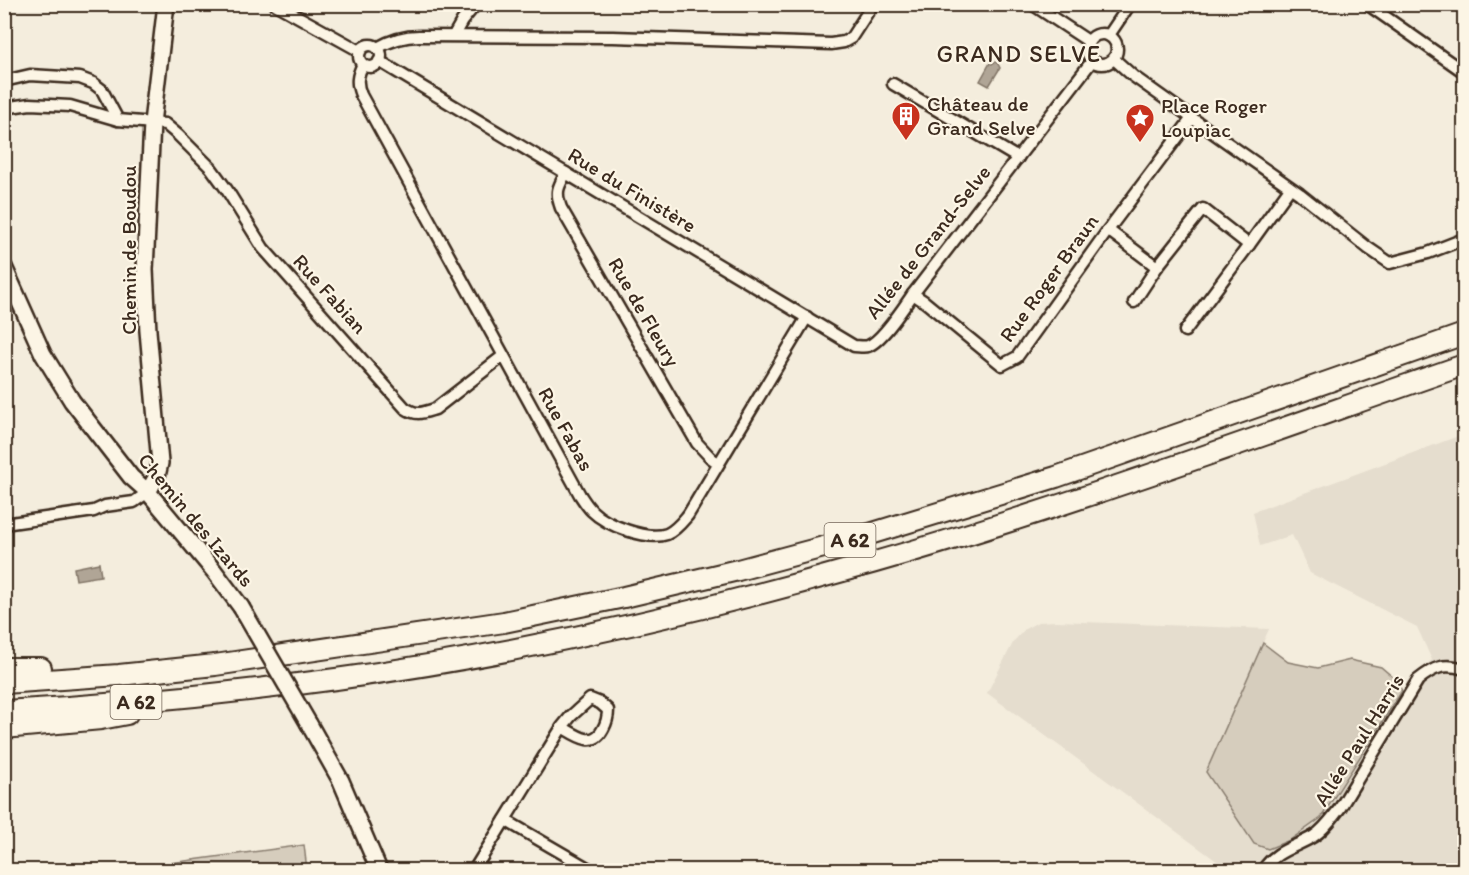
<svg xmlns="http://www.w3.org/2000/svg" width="1469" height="875" viewBox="0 0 1469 875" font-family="Itim,sans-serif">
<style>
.built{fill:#e5ddce}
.green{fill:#d6cdbd;stroke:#887c6e;stroke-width:1.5}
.water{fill:#b0a596;stroke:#817466;stroke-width:1.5}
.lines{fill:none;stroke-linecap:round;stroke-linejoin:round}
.street-casing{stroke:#3b2a1e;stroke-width:15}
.secondary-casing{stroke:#3b2a1e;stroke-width:20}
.highway-casing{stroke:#3b2a1e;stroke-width:24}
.street{stroke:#fcf5e5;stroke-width:10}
.secondary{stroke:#fcf5e5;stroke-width:15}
.highway{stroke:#fcf5e5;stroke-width:20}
.secondary-bridge-casing{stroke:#3b2a1e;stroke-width:20;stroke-linecap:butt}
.secondary-bridge{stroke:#fcf5e5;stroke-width:15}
.labels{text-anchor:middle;stroke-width:4.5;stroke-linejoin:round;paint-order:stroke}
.shield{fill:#fcf5e5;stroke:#75675a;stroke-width:1.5}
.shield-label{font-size:20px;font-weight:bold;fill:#3b2a1e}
.poi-label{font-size:21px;fill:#3b2a1e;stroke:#fcf5e5;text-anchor:start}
.street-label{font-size:21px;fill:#3b2a1e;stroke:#fcf5e5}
.quarter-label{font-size:24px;letter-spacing:1.5px;fill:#3b2a1e;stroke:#fcf5e5}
</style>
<rect width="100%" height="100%" fill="#f4eddd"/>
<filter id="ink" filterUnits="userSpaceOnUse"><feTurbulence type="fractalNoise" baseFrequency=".0167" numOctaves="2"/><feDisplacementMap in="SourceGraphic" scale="12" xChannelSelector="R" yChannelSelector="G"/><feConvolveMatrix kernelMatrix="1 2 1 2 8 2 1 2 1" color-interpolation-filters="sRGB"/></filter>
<g filter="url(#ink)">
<path class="built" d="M 1464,434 L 1464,870 L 1229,870 L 987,693 L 1014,641 L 1025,629 L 1038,622 L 1057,621 L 1269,629 L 1206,772 L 1321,818 L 1412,676 L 1432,660 L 1417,627 L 1310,573 L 1292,535 L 1260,546 L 1253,512 Z"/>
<g class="green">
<path d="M 1263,643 L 1288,662 L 1318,668 L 1350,660 L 1381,667 L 1395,679 L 1402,691 L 1321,818 L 1290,840 L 1268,849 L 1254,844 L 1206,772 Z"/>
<path d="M 304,845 L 307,870 L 118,870 Z"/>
</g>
<g class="water">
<path d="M 995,62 L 998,64 L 1000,68 L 989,86 L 980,81 L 990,63 L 992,64 Z"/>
<path d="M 99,563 L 101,576 L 76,580 L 74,568 Z"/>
</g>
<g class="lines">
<g class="street-casing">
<g id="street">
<path d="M 275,4 L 360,51"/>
<path d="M 1032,4 L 1088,41"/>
<path d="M 1367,4 L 1464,72"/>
<circle cx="1102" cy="49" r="15"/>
<path d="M 454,35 L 462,21 L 476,4"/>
<path d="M 1109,35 L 1130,4"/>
<circle cx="370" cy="56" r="11"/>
<path d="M 377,48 C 391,40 403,36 419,36 L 613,37 L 831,44 L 844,42 L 851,38 L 873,4"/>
<path d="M 1114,59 L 1133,76 L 1192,118 L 1300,194 L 1368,248 L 1390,263 L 1428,253 L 1464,239"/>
<path d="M 379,61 L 854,346 C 858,346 864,347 868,346 C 882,341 904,307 913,294 L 1092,61"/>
<path d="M 363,64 C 357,76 356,83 361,95 L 580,495 C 584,501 587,506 592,511 C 606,525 647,541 667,534 C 676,530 682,522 688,515 L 807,317"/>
<path d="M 4,81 L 30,75 L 80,78 L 93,83 L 102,90 L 118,120"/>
<path d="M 893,84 L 1018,158"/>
<path d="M 4,108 L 30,104 L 70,106 L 118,120 L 165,124 L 178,135 L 211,168 L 227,190 L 263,248 L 405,408 C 417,416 422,413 435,409 L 503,356"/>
<path d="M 566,173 C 558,187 555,192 561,208 L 697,443 L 711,458 L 718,463"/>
<path d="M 1108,230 L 1157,267 L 1203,209 L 1249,245 L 1290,188"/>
<path d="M 913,294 L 925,302 L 1002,365 L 1017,357 L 1108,230 L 1192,118"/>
<path d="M 1134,302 L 1157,267"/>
<path d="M 1185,331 L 1249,245"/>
<path d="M 4,524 L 94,511 L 105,506 L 134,502 L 148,492"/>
<path d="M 505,820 L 591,870"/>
<path d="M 474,870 L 562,727 L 571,716 L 590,699 L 600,703 L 608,710 C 608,718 607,722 603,729 C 593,749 576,735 562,727"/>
<path d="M 1263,870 C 1276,850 1294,848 1314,836 C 1325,829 1332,818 1340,808 L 1418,680 C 1434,667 1444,663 1464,669"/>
</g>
</g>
<g class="secondary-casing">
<g id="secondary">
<path d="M 4,267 L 43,354 L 72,401 L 131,477 L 148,492 L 214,571 L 241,607"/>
<path d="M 148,492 L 157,476 L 160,463 L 148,331 L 145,270 L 152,123 L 166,4"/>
<path d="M 309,724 L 341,781 L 379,870"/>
</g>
</g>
<g class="highway-casing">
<g id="highway">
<path d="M 4,668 L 41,668"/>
<path d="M 4,683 L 119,675 L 215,665 L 504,622 L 624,597 L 738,570 L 850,540 L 1056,477 L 1464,334"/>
<path d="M 4,711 C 115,705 226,694 336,679 C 510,655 685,616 854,568 C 1061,510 1262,435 1464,365"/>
<path d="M 4,728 L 101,719 L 127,714"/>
</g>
</g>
<use href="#street" class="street"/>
<use href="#secondary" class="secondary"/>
<use href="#highway" class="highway"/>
<g class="secondary-bridge-casing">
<path id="secondary-bridge" d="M 241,607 L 309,724"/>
</g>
<use href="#secondary-bridge" class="secondary-bridge"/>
</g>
</g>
<defs>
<g id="building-pin" transform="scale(1.5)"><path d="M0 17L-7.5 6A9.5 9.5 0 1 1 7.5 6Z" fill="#c8321e" stroke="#fcf5e5"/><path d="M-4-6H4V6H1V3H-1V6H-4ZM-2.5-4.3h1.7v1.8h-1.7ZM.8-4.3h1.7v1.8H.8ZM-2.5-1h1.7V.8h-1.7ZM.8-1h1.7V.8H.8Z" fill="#fff"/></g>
<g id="sight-pin" transform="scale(1.5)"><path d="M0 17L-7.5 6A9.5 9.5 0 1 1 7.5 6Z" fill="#c8321e" stroke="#fcf5e5"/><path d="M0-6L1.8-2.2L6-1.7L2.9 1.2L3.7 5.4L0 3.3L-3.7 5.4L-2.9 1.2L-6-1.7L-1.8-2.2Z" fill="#fff"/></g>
</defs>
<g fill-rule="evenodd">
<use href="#building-pin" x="906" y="116"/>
<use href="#sight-pin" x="1140" y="118"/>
</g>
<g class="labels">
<g class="shield">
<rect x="824.5" y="523" width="51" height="34" rx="4.5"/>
<rect x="110.5" y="685" width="51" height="34" rx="4.5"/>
</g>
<g class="shield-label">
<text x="850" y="547">A 62</text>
<text x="136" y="709">A 62</text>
</g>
<g class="poi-label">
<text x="927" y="111">Château de<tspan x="927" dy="24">Grand Selve</tspan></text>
<text x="1161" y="113">Place Roger<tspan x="1161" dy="24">Loupiac</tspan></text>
</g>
<g class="street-label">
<text transform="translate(632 190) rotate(31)" y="7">Rue du Finistère</text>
<text transform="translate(928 242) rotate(-52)" y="7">Allée de Grand-Selve</text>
<text transform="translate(129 250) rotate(-90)" y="7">Chemin de Boudou</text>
<text transform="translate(1049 278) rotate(-54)" y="7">Rue Roger Braun</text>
<text transform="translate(330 294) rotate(48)" y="7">Rue Fabian</text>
<text transform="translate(644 312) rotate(60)" y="7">Rue de Fleury</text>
<text transform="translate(566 429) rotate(61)" y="7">Rue Fabas</text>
<text transform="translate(196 520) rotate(50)" y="7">Chemin des Izards</text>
<text transform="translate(1359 740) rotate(-58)" y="7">Allée Paul Harris</text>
</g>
<g class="quarter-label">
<text x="1019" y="62">GRAND SELVE</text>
</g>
</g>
<rect width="1469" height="875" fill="none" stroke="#fcf5e5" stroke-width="24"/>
<rect x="12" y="12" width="1445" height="851" fill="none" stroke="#3b2a1e" stroke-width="2" filter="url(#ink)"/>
</svg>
